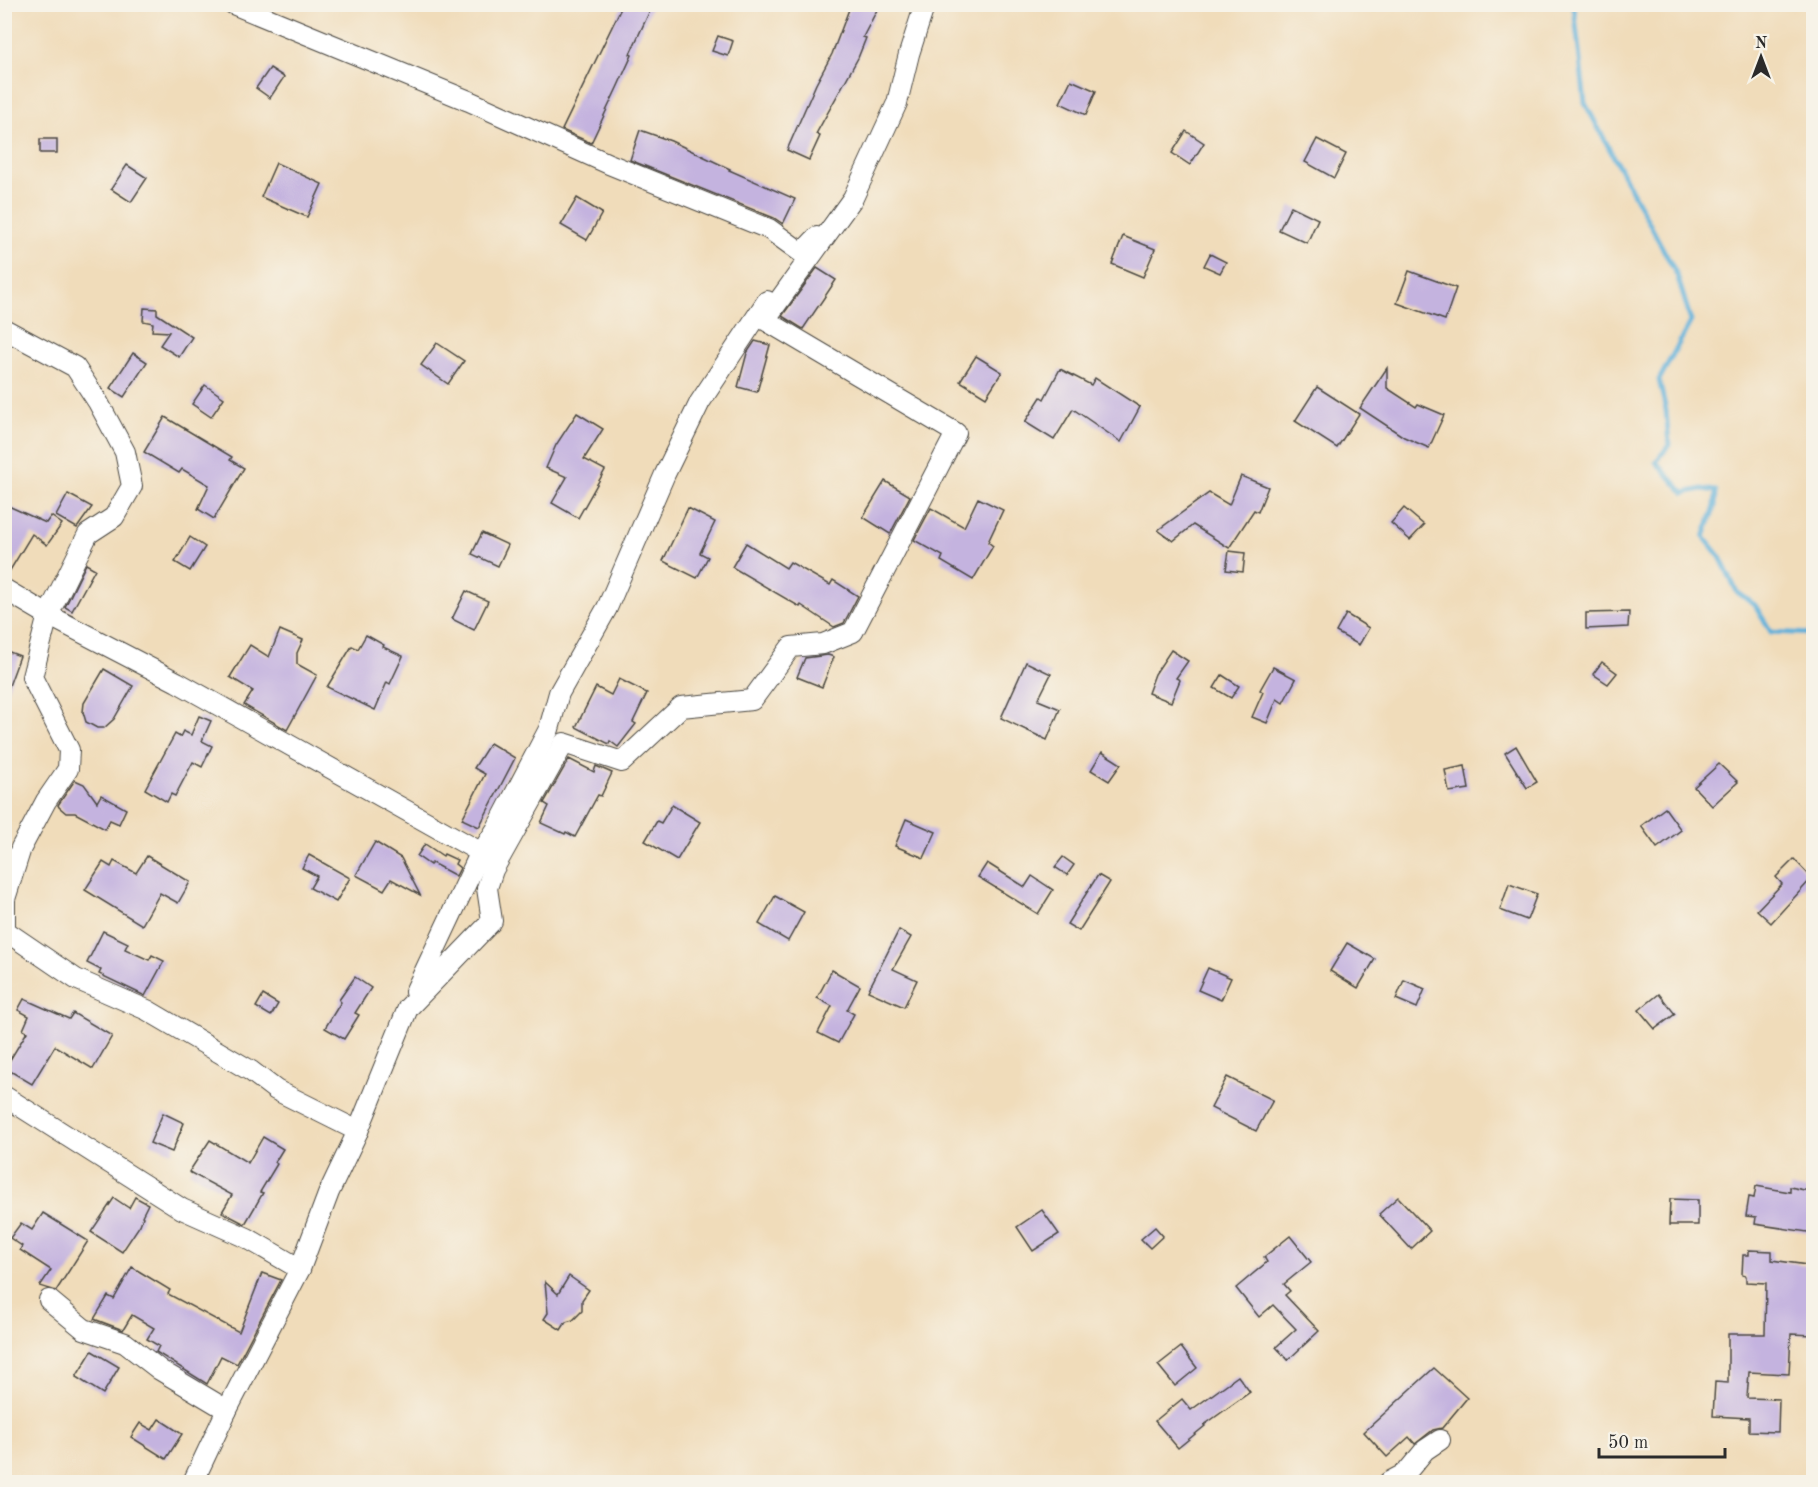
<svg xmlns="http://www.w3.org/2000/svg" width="1818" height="1487" viewBox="0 0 1818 1487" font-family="'Old Standard TT',serif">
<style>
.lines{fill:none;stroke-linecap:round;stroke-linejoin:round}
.stream{stroke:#5eb0d9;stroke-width:5}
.building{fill:#c4b3df}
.street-casing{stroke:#494640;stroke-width:22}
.street{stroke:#fff;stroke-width:20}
</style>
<rect width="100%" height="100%" fill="#f7f3e8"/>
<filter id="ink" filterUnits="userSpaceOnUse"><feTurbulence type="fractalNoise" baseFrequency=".0167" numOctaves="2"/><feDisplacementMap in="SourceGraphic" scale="12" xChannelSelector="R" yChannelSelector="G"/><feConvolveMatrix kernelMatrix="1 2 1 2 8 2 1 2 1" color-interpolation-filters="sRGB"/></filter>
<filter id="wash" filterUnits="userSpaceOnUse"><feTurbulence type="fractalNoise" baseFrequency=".008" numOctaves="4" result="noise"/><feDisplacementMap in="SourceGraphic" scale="24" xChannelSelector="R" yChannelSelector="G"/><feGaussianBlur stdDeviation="1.35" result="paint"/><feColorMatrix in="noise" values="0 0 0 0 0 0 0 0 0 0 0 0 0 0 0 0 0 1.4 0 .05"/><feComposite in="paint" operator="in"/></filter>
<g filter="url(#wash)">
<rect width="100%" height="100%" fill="#f0dcba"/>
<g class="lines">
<path class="stream" d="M 1571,4 L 1574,7 L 1585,103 L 1677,275 L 1691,321 L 1659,380 L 1666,410 L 1669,445 L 1656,462 L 1684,493 L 1702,489 L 1716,491 L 1715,506 L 1704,537 L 1720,557 L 1737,592 L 1755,605 L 1771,632 L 1814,634"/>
</g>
<g id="blocks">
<g class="building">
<path d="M 623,4 L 653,4 L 630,54 L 632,55 L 617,88 L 591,143 L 562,130 Z"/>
<path d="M 851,4 L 880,4 L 863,37 L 866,38 L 858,58 L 816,134 L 820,136 L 809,160 L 787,150 L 816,84 L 832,54 Z"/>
<path d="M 718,36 L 733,41 L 728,56 L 712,51 Z"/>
<path d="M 270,68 L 284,77 L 270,98 L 256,88 Z"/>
<path d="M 1071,80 L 1096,91 L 1086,115 L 1060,103 Z"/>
<path d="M 640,130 L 671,141 L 730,169 L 729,170 L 795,199 L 783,224 L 774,218 L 630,160 Z"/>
<path d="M 1186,131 L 1204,143 L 1190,165 L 1172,153 Z"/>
<rect x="40" y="139" width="17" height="14"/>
<path d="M 1317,139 L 1346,154 L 1334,178 L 1305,162 Z"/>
<path d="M 276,163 L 322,184 L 307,217 L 261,197 Z"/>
<path d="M 127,165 L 147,178 L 131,202 L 111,189 Z"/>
<path d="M 577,198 L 602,213 L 587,240 L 561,225 Z"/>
<path d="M 1291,206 L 1318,219 L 1307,243 L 1279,230 Z"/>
<path d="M 1123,236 L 1155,249 L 1143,277 L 1112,264 Z"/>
<path d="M 1210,254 L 1226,262 L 1220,273 L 1204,266 Z"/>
<path d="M 817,268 L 836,280 L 803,329 L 782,316 Z"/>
<path d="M 1409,271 L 1456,288 L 1445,320 L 1397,303 Z"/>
<path d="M 144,308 L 157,309 L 157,314 L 192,337 L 179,357 L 160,345 L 169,332 L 152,331 L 153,323 L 143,321 Z"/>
<path d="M 755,341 L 770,345 L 757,392 L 738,387 L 747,353 Z"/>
<path d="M 437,343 L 464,361 L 448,384 L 421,365 Z"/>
<path d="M 133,353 L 147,362 L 124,397 L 110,388 Z"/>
<path d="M 976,356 L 1002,372 L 986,397 L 960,381 Z"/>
<path d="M 1387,368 L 1387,388 L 1416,407 L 1418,404 L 1444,415 L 1429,448 L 1404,437 L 1360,408 Z"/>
<path d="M 1060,369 L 1091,385 L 1095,378 L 1140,407 L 1121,442 L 1073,409 L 1054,440 L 1025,422 L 1041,397 L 1044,399 Z"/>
<path d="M 205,385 L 224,398 L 211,417 L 192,404 Z"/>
<path d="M 1317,387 L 1359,414 L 1337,448 L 1295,421 Z"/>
<path d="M 577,413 L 603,429 L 584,459 L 605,470 L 578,518 L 552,503 L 567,477 L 546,468 L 556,445 Z"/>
<path d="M 165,417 L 232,457 L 230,460 L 244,468 L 214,519 L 198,509 L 209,485 L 182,469 L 179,473 L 144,452 Z"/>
<path d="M 1241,476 L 1268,487 L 1258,512 L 1254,510 L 1229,548 L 1193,525 L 1173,541 L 1158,530 L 1209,493 L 1229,505 Z"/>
<path d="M 885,481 L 910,496 L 890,534 L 863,517 Z"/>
<path d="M 68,494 L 92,507 L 77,528 L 56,516 Z"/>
<path d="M 978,498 L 1003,510 L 988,542 L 993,546 L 973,580 L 941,561 L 943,556 L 914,540 L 931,508 L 964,527 Z"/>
<path d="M 4,504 L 46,523 L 51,516 L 62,524 L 47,545 L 32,534 L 6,577 Z"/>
<path d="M 688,508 L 715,522 L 700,553 L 708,557 L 697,578 L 663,561 Z"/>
<path d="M 1404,508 L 1424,525 L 1410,540 L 1391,523 Z"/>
<path d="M 482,533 L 508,545 L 498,566 L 472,554 Z"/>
<path d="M 190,537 L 205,547 L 190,571 L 175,562 Z"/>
<path d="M 746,543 L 786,568 L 790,562 L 830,585 L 833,580 L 858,596 L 844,623 L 834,627 L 801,605 L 800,607 L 732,567 Z"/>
<path d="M 1229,551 L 1245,553 L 1243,572 L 1226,570 Z"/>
<path d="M 86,564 L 95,569 L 72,611 L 65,607 Z"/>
<path d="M 466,591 L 488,601 L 474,630 L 452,619 Z"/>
<path d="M 1629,612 L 1628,627 L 1586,629 L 1586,613 Z"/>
<path d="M 1346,614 L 1369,628 L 1359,645 L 1336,632 Z"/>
<path d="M 280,630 L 303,640 L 297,653 L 297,664 L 317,675 L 287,730 L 244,705 L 253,691 L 230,677 L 250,645 L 269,657 Z"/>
<path d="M 366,635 L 384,645 L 383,647 L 403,656 L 390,684 L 387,682 L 375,710 L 327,687 L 352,646 L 358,649 Z"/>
<path d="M 4,650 L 20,656 L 6,694 L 4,694 Z"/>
<path d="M 1171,650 L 1188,661 L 1176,678 L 1180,680 L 1171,702 L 1148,693 L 1155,674 Z"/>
<path d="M 828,655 L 834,657 L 822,687 L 797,677 L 805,658 Z"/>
<path d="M 1026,662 L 1051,674 L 1038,700 L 1060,709 L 1047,740 L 1001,718 Z"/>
<path d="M 1602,662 L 1617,673 L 1608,684 L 1593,674 Z"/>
<path d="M 1273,667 L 1296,679 L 1283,703 L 1277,699 L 1267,723 L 1252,717 L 1263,692 L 1260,690 Z"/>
<path d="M 104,669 L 133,686 L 114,719 L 104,728 L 97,728 L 86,722 L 83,712 L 84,703 Z"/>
<path d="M 1222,675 L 1239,686 L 1231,698 L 1214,688 Z"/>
<path d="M 619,679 L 647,693 L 633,722 L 636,724 L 618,747 L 610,741 L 609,744 L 576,727 L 596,687 L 611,695 Z"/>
<path d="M 199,716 L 211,721 L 202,741 L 212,746 L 202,767 L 193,762 L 175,796 L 171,794 L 167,802 L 145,789 L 175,734 L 180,737 L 183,731 L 191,735 Z"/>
<path d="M 490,743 L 515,758 L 479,827 L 462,819 L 485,774 L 474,768 Z"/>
<path d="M 1516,746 L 1537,782 L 1527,788 L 1505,753 Z"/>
<path d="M 1102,752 L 1121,764 L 1109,781 L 1091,770 Z"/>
<path d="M 569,759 L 594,772 L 596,766 L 612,773 L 601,796 L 598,795 L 575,837 L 566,832 L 565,834 L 541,823 L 549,806 L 544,803 Z"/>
<path d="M 1719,764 L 1738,782 L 1712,806 L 1694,787 Z"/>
<path d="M 1465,766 L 1469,789 L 1449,792 L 1445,770 Z"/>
<path d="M 75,780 L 84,784 L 97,802 L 101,795 L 126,809 L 119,824 L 110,820 L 105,829 L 75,813 L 66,813 L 59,807 L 58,805 Z"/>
<path d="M 672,805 L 700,822 L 677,860 L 645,841 L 657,821 L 661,823 Z"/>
<path d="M 1665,808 L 1681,830 L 1657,848 L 1641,826 Z"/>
<path d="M 906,819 L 936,832 L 924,858 L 895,846 Z"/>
<path d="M 375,842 L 401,858 L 420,895 L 391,879 L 384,890 L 356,875 Z"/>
<path d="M 425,844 L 443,856 L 444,854 L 457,860 L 455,864 L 460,868 L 456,876 L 432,863 L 430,865 L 417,856 Z"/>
<path d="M 309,855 L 350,878 L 336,902 L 310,888 L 317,876 L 302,868 Z"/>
<path d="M 147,856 L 190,882 L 178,903 L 160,893 L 142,925 L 85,890 L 103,862 L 111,867 L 114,861 L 136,873 Z"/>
<path d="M 1063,857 L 1074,865 L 1067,875 L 1055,867 Z"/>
<path d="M 1794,859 L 1812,878 L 1771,923 L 1757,910 L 1782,884 L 1776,877 Z"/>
<path d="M 987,863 L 1025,887 L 1032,876 L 1053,890 L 1038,914 L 978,877 Z"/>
<path d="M 1098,875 L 1110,882 L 1079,931 L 1067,924 Z"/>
<path d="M 1509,884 L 1537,894 L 1527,920 L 1500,910 Z"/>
<path d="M 775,896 L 804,912 L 788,941 L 759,924 Z"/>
<path d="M 899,930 L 911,937 L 893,969 L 917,980 L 904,1007 L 868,991 Z"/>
<path d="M 103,931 L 128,943 L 125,949 L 149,960 L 152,955 L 164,961 L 145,996 L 99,974 L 101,970 L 87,963 Z"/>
<path d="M 1347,943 L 1375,959 L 1358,988 L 1330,971 Z"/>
<path d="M 1208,968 L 1231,978 L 1221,1000 L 1198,990 Z"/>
<path d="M 832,970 L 860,986 L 847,1010 L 854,1014 L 838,1043 L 818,1033 L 832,1006 L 817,998 Z"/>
<path d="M 355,977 L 371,988 L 355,1013 L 359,1015 L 344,1039 L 325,1028 L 341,1002 L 339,1000 Z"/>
<path d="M 1404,980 L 1425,989 L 1417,1008 L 1396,999 Z"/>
<path d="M 1659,994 L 1675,1014 L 1655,1029 L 1639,1010 Z"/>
<path d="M 263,995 L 278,1004 L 271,1016 L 256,1007 Z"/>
<path d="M 24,999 L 69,1019 L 73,1013 L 112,1036 L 93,1069 L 55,1046 L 32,1084 L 5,1068 L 27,1032 L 23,1030 L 29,1016 L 18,1010 Z"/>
<path d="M 1227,1077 L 1273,1100 L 1256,1131 L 1211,1108 Z"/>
<path d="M 163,1113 L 184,1123 L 172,1152 L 150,1143 Z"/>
<path d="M 263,1137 L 283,1149 L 275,1162 L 277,1164 L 260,1192 L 263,1193 L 245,1224 L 222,1212 L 232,1195 L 189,1172 L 210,1140 L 248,1163 Z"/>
<path d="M 1756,1186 L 1790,1192 L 1790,1187 L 1814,1192 L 1814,1233 L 1755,1224 L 1756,1217 L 1746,1216 L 1749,1197 L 1754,1198 Z"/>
<path d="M 135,1197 L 148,1204 L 142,1216 L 143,1217 L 140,1225 L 122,1252 L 91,1232 L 114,1198 L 129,1208 Z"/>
<path d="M 1398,1197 L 1430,1231 L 1411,1249 L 1379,1214 Z"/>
<path d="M 1670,1199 L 1698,1200 L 1698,1225 L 1669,1225 Z"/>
<path d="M 1042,1210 L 1059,1234 L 1033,1251 L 1017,1227 Z"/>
<path d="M 43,1213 L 88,1241 L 56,1291 L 40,1286 L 51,1270 L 20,1250 L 22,1246 L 10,1238 L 21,1223 L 32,1230 Z"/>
<path d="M 1155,1227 L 1163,1236 L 1150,1248 L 1141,1239 Z"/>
<path d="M 1290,1236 L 1311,1262 L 1284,1284 L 1290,1291 L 1285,1295 L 1319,1331 L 1288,1360 L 1276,1347 L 1296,1329 L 1273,1305 L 1259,1317 L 1236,1288 L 1267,1262 L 1264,1257 Z"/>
<path d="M 1749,1250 L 1772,1251 L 1772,1260 L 1814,1266 L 1814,1335 L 1791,1334 L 1789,1374 L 1749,1372 L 1747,1398 L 1779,1399 L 1778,1432 L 1749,1431 L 1749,1418 L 1713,1416 L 1715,1382 L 1728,1383 L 1728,1334 L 1765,1334 L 1766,1283 L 1746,1282 L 1746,1276 L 1742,1275 L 1743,1255 L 1749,1255 Z"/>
<path d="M 132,1267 L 170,1290 L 168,1294 L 239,1332 L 262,1273 L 281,1280 L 237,1364 L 221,1356 L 207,1384 L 156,1352 L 159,1346 L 147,1339 L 154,1328 L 132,1315 L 123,1330 L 94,1319 L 108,1296 L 114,1299 Z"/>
<path d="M 569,1276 L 589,1290 L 582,1300 L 582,1311 L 573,1320 L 566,1322 L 561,1330 L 544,1319 L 548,1313 L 545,1282 L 558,1294 Z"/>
<path d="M 1181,1347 L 1197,1368 L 1175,1386 L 1158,1365 Z"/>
<path d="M 92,1351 L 119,1367 L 103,1394 L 76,1377 Z"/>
<path d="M 1434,1368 L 1467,1398 L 1442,1428 L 1433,1430 L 1415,1444 L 1409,1437 L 1387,1457 L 1364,1432 Z"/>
<path d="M 1238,1376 L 1250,1392 L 1204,1425 L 1205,1426 L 1178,1448 L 1155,1421 L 1182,1399 L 1191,1410 Z"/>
<path d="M 159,1419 L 182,1434 L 166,1459 L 131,1437 L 140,1423 L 152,1430 Z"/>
</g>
</g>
</g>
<g filter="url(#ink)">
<use href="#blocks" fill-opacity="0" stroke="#494640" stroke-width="1.5"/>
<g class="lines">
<g class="street-casing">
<g id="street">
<path d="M 233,4 L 469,101 L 609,164 L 769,229 L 802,253 L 817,237"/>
<path d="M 4,329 L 75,367 L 98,402 L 125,452 L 132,486 L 114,517 L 88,534 L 48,615 L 32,677 L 69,750 L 68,769 L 46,801 L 21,848 L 5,899 L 5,930"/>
<path d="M 4,589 L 48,615 L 177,682 L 482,853"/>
<path d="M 4,930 L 76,979 L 147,1010 L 251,1071 L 276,1090 L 358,1131"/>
<path d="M 415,992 L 478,858 L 496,830 L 549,729 L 559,693 L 607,608 L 665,474 L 700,402 L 767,301"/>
<path d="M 4,1096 L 182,1209 L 247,1238 L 300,1269"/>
<path d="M 49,1300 L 84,1329 L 125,1343 L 160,1370 L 227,1410"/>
<path d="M 193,1482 L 227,1410 L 300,1269 L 329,1192 L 358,1131 L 408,1008 L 492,921 L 487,888 L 493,870 L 564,743 L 622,762 L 681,707 L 752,700 L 791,647 L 823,644 L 853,632 L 956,433 L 765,320 L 853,198 L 897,103 L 909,54 L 925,4"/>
<path d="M 1389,1482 L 1406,1473 L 1425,1450 L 1440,1440"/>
</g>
</g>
<use href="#street" class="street"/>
</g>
</g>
<rect width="1818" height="1487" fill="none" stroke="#f7f3e8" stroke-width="24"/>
<g transform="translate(1761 57)" stroke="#f7f3e8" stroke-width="4.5" paint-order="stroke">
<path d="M0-4.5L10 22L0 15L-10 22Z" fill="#2b2b2b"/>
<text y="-9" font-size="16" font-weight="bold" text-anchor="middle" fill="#2b2b2b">N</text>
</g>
<path d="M1599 1448v9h126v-9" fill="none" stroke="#2b2b2b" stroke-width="3"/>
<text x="1608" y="1448" font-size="18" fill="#2b2b2b" stroke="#f7f3e8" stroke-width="4.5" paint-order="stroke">50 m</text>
</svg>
